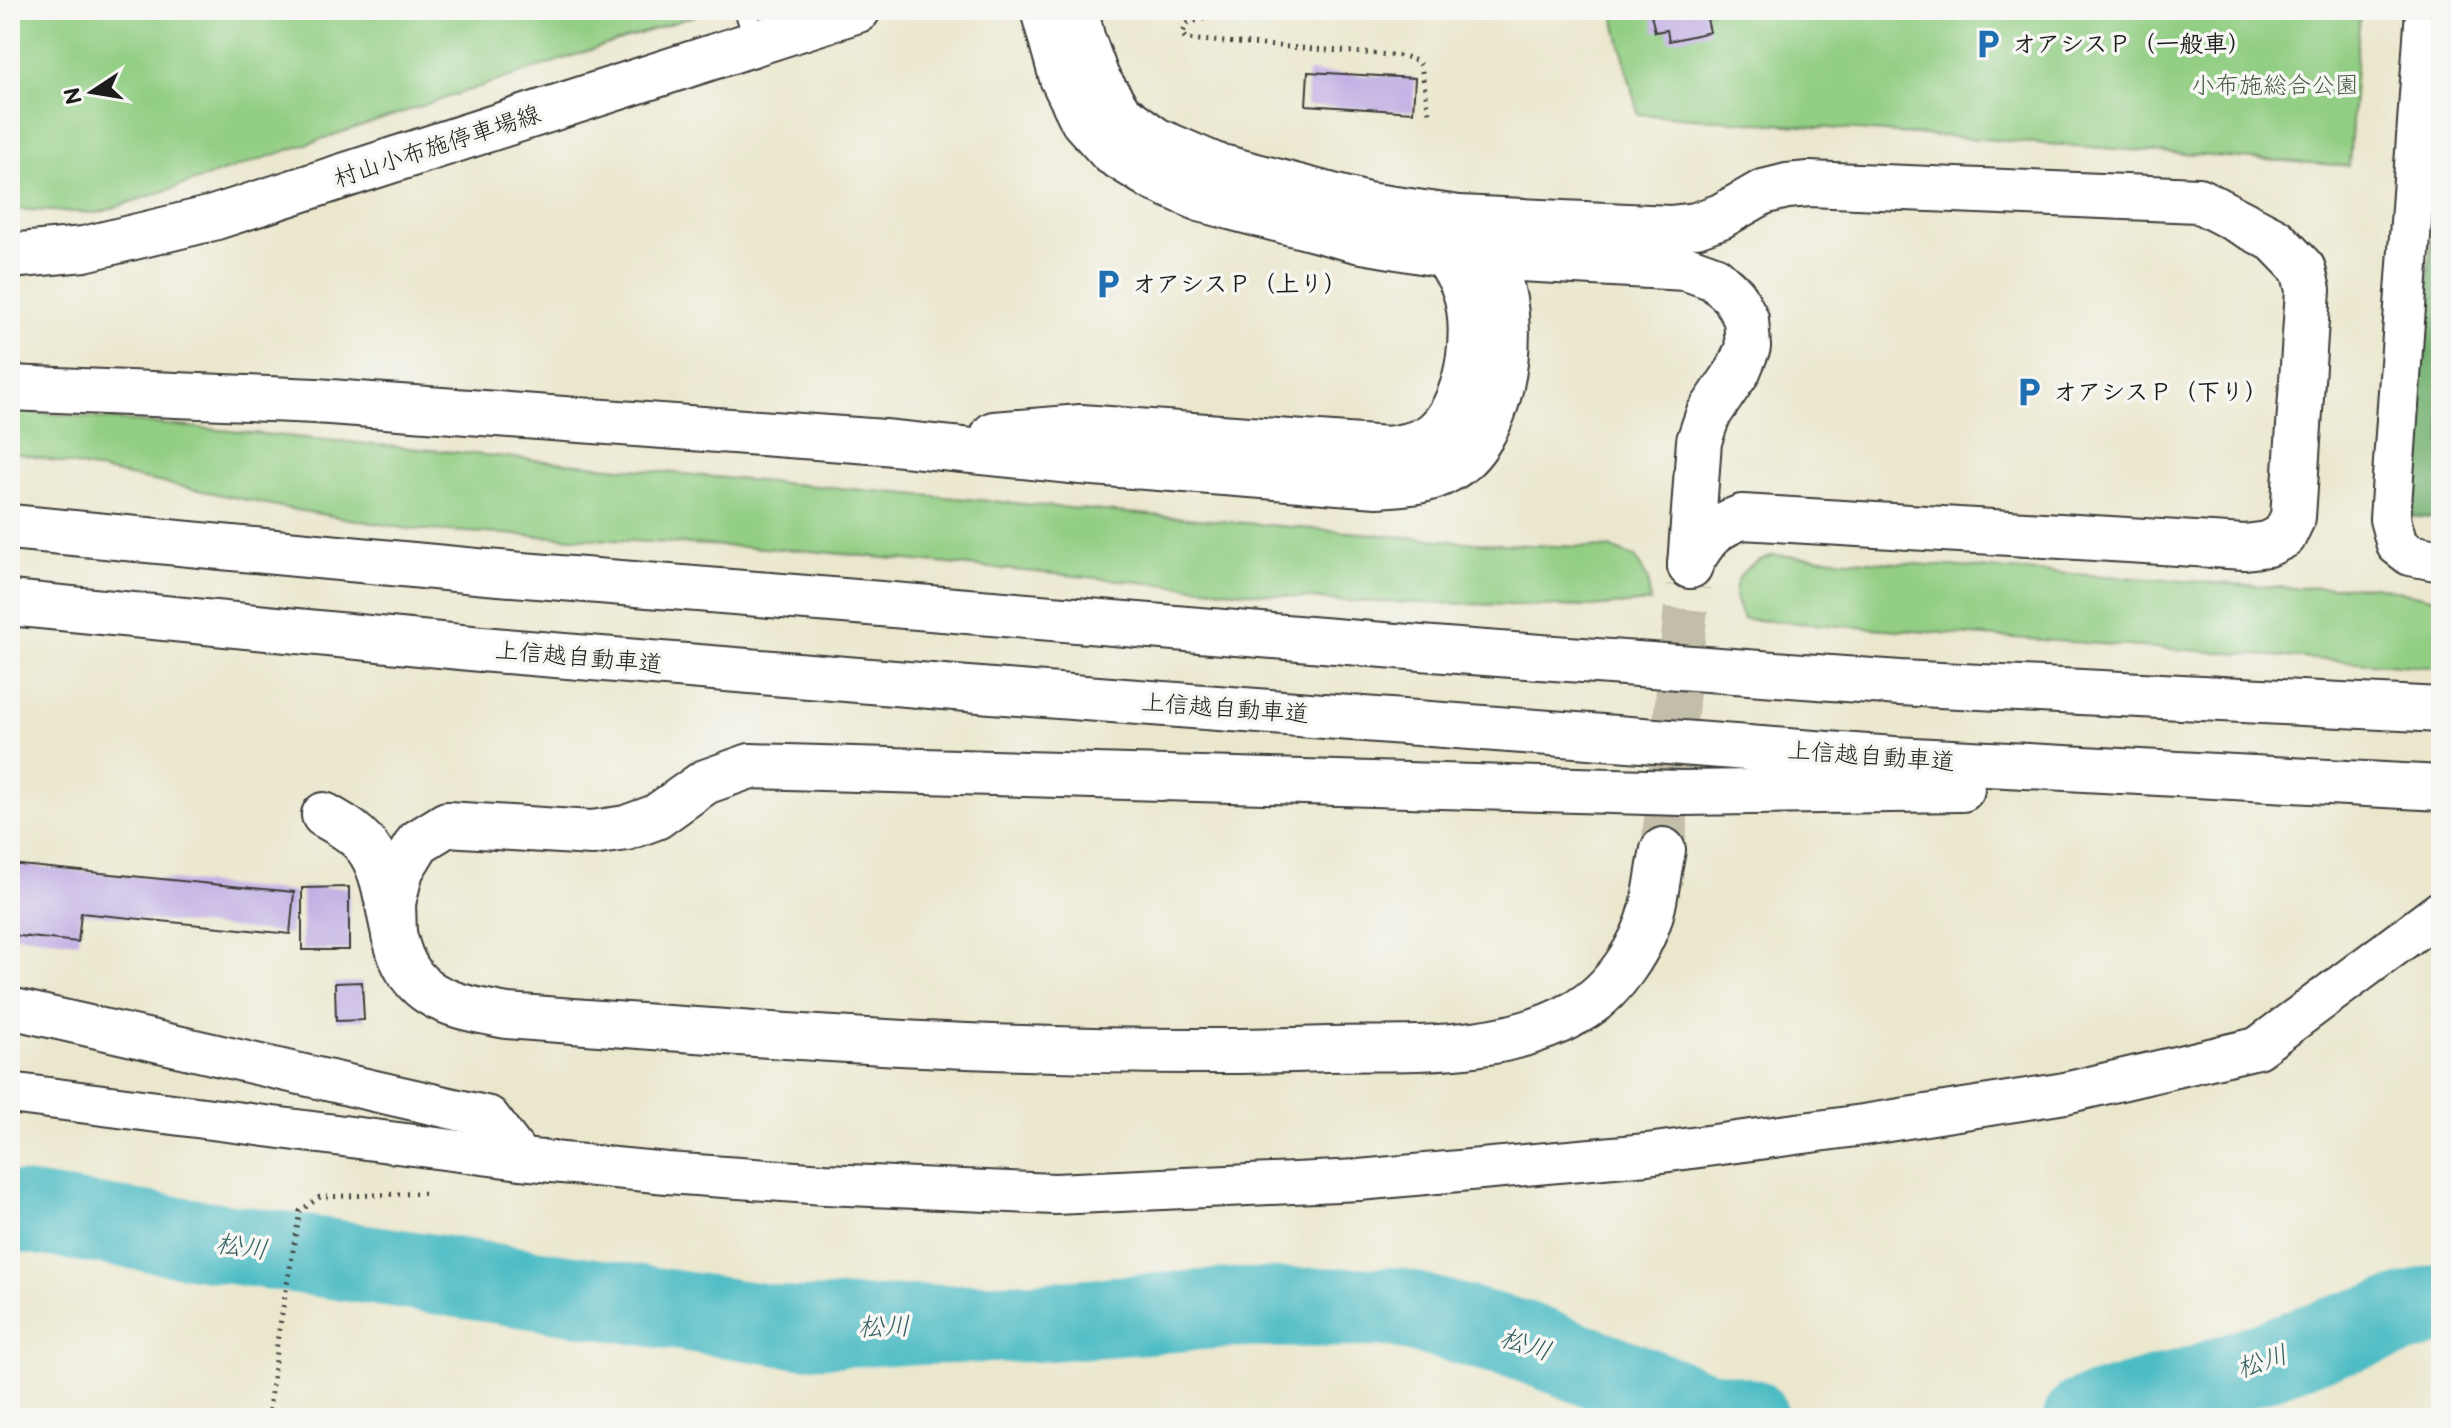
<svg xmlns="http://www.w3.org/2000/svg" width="2451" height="1428" viewBox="0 0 2451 1428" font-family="'Balsamiq Sans','Klee One',sans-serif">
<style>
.green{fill:#92ce83;stroke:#577550;stroke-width:2}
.forest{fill:#75b171;stroke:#486646;stroke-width:2}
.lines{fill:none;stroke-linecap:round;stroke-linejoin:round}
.river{stroke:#4ebcc4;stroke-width:80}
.building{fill:#bface3}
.motorway-tunnel{stroke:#c2beaa;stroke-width:44;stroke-dasharray:44 22;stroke-linecap:butt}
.service-casing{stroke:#3b3a37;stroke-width:24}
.minor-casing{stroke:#3b3a37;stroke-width:44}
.secondary-casing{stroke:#3b3a37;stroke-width:48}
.motorway-casing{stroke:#3b3a37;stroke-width:48}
.path{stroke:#3b3a37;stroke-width:5;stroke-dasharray:2 6;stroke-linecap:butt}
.service{stroke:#fff;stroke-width:20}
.minor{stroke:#fff;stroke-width:40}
.secondary{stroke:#fff;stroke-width:44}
.motorway{stroke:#fff;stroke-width:44}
.labels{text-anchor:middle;stroke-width:7;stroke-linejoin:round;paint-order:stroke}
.poi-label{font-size:24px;font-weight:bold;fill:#1c1c1c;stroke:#f6f6f2;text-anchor:start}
.park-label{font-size:24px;fill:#455a40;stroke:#f6f6f2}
.street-label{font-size:24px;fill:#1c1c1c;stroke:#f6f6f2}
.water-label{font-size:26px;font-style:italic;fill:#305c5f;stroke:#f6f6f2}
</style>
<rect width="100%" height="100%" fill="#f6f6f2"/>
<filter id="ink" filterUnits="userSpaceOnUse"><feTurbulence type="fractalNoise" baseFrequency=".0125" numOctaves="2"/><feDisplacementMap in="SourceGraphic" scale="16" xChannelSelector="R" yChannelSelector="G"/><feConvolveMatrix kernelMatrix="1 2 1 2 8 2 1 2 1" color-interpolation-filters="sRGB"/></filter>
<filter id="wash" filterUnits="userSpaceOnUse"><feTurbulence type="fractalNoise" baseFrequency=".006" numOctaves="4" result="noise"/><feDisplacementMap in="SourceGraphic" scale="32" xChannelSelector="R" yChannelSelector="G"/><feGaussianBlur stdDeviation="1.8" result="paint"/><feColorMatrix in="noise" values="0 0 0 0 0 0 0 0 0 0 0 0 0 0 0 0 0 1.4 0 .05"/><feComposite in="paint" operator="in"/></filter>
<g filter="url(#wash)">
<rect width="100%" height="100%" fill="#ebe7cd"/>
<g class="green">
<path d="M 10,10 L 712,10 L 98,213 L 10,209 Z"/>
<path d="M 1612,10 L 2360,10 L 2349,166 L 1638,114 Z"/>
<path d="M 10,410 L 758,481 L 1476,543 L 1610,548 L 1635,557 L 1648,579 L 1650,602 L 1591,607 L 1341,601 L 800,550 L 409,529 L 296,510 L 10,452 Z"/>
<path d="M 1773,555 L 2294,588 L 2375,586 L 2441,600 L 2441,668 L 1743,619 C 1740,611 1735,601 1735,594 C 1735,571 1755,561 1773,555 Z"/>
</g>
<path class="forest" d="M 2441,128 L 2441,519 L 2407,516 Z"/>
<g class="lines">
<g class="river">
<path d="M 10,1211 L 795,1328 L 1034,1322 L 1230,1308 L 1394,1307 L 1520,1340 L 1702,1409 L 1749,1418"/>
<path d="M 2083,1418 L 2201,1384 L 2308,1345 L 2441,1303"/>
</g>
</g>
<g id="blocks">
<g class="building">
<path d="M 1650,10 L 1705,10 L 1710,32 L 1669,41 L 1667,30 L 1655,32 Z"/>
<path d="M 1308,72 L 1415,78 L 1413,112 L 1306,105 Z"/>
<path d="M 10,864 L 294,892 L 290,934 L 81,913 L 78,942 L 10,935 Z"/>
<path d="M 349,887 L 349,950 L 302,950 L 302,888 Z"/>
<path d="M 362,982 L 364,1020 L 336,1021 L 335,983 Z"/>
</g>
</g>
</g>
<g filter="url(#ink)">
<use href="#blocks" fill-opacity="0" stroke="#3b3a37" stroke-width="2"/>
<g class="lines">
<path class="motorway-tunnel" d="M 1663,850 L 1688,586"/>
<g class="service-casing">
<path id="service" d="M 745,10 L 756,43"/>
</g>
<g class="minor-casing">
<g id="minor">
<path d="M 2426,10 L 2390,519 L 2397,545 L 2410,555 L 2441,561"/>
<path d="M 10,1008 L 489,1117 L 521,1159"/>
<path d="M 10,1093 L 521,1159 L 667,1173 L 825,1184 L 1055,1194 L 1359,1180 L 1647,1154 L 1863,1125 L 2065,1093 L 2257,1048 L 2441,911"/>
</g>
</g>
<g class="secondary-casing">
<path id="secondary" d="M 10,256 L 84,249 L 213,218 L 858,10"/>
</g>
<g class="motorway-casing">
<g id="motorway">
<path d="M 1043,10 L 1062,78 L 1083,121 L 1111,152 L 1153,178 L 1203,200 L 1357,240 L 1445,255 L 1686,268 L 1714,278 L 1734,296 L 1746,319 L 1748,347 L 1738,371 L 1708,415 L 1699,441 L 1690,566"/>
<path d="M 1076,10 L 1082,37 L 1097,78 L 1120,114 L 1156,140 L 1214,165 L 1367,205 L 1459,218 L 1670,228 L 1696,225 L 1721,216 L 1763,192 L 1787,186 L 1809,184 L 2198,200 L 2275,240 L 2303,269 L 2308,290 L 2293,517 L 2284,536 L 2268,544 L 2245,547 L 1742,517 C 1713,527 1705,538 1690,564"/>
<path d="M 10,388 L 316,401 L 884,442 L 1081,462 L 1377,485 C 1402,483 1426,483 1448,470 C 1503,441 1518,334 1499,280 C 1493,263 1470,235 1459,218"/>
<path d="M 994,434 L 1081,427 L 1388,449 C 1406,446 1426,443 1439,429 C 1470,398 1480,320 1461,281 C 1457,272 1450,263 1445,255"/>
<path d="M 10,527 L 487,572 L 1458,651 L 1900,683 L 2441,710"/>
<path d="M 10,603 L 481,649 L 992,691 L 1894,759 L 2441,788"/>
<path d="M 324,815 C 342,825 360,835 371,853 C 397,896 383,963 430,993 C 452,1007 482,1011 507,1016 C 780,1037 1054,1058 1328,1049 C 1412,1047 1502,1055 1577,1012 C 1613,992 1644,946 1653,906 C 1657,888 1659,868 1663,850"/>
<path d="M 394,935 L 393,903 L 401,870 L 418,842 L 447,824 L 592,833 L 626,828 L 656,817 L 705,782 L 750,766 L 1682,793 L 1962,789"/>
</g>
</g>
<g class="path">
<path d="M 1235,10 L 1188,23 L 1182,34 L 1186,39 L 1403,56 L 1418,61 L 1421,66 L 1430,118"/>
<path d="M 255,1418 L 269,1411"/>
<path d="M 268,1418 L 278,1336 L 300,1211 L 320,1197 L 428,1193"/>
</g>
<use href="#service" class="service"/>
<use href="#minor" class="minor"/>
<use href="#secondary" class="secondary"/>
<use href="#motorway" class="motorway"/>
</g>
</g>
<defs>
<g id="parking-bare" transform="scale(2.4)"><path d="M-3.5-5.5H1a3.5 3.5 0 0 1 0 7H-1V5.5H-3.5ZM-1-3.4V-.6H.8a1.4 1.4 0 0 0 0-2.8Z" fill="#1f6fb2" stroke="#f6f6f2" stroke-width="2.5" paint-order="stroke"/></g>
</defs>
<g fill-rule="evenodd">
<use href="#parking-bare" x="1988" y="44"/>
<use href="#parking-bare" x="1108" y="284"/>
<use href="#parking-bare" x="2029" y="392"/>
</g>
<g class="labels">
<g class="poi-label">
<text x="2012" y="52">オアシスＰ（一般車）</text>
<text x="1132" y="292">オアシスＰ（上り）</text>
<text x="2053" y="400">オアシスＰ（下り）</text>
</g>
<g class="park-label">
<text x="2275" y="93">小布施総合公園</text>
</g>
<g class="street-label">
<text transform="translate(437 146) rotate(-18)" y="8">村山小布施停車場線</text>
<text transform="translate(579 657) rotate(5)" y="8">上信越自動車道</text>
<text transform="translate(1225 708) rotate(4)" y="8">上信越自動車道</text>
<text transform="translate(1871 756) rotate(4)" y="8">上信越自動車道</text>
</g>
<g class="water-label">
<text transform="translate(242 1246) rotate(8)" y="9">松川</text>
<text transform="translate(884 1326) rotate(-1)" y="9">松川</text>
<text transform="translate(1526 1344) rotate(18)" y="9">松川</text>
<text transform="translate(2262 1361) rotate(-18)" y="9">松川</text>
</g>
</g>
<rect width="2451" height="1428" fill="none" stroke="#f6f6f2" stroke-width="40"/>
<g transform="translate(92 92) rotate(258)" stroke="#f6f6f2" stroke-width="6" paint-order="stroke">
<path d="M0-6L14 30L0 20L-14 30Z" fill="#1c1c1c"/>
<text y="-12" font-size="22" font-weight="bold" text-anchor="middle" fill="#1c1c1c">N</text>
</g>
</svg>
